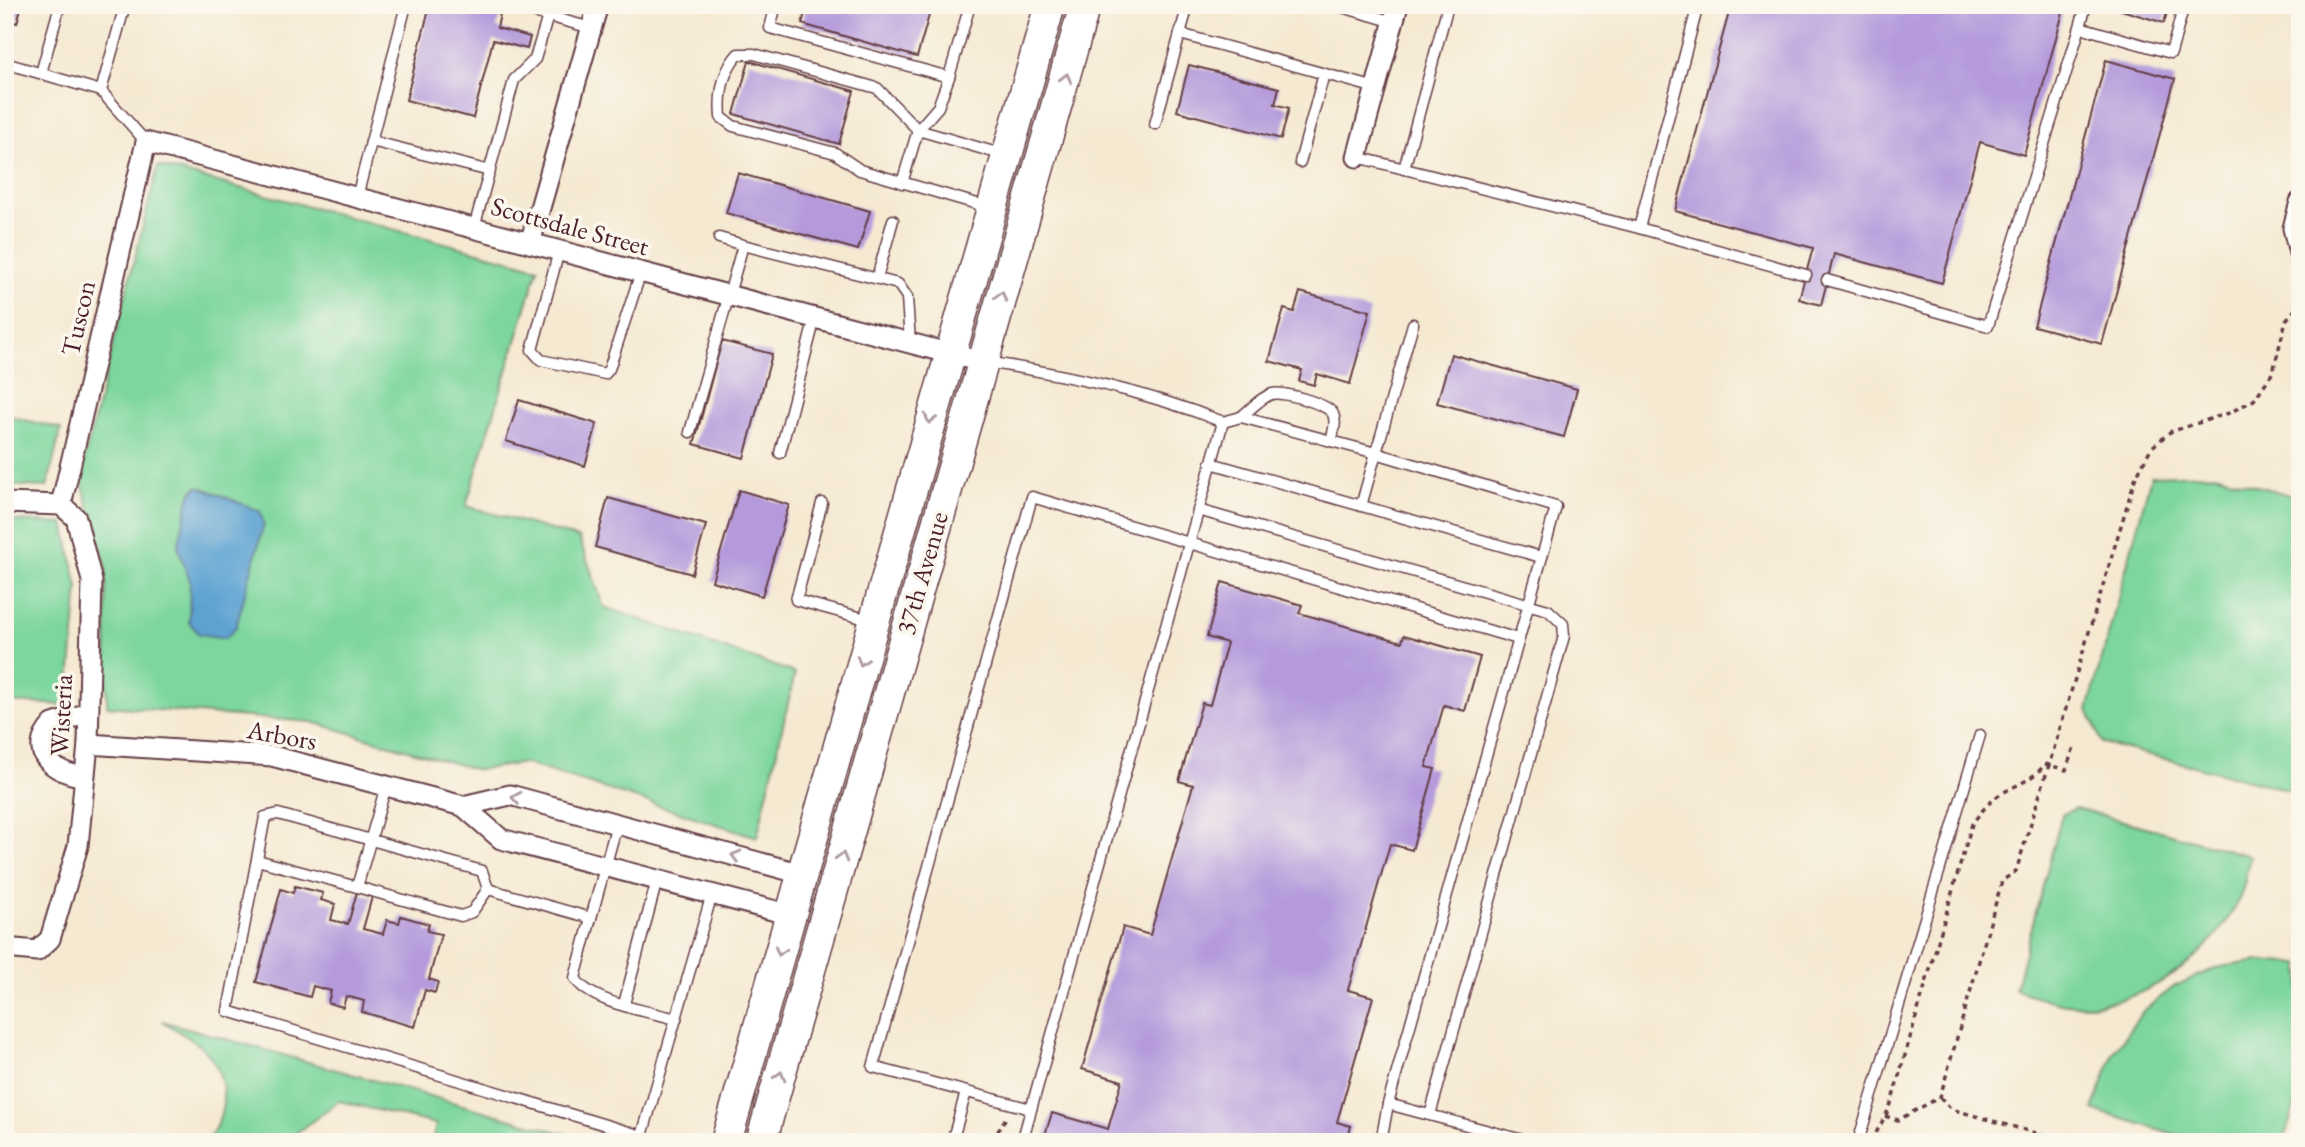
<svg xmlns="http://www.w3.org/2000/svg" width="2305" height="1147" viewBox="0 0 2305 1147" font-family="'EB Garamond',serif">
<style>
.green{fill:#7cd69d;stroke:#637a64;stroke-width:2}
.water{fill:#5da3d2;stroke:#54617e;stroke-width:2}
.building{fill:#b49adb}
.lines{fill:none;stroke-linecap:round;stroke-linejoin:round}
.service-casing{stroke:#643d44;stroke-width:13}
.minor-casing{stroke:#643d44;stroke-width:23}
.primary-casing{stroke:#643d44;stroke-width:33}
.path{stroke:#643d44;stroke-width:3.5;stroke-dasharray:5 5;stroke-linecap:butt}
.service{stroke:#fff;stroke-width:10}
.minor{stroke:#fff;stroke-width:19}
.primary{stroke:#fff;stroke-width:30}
.oneway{stroke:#ae9aa0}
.labels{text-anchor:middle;stroke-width:7;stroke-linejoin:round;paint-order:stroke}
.street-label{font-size:26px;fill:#4a1f2b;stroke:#fbf7ec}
</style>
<rect width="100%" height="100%" fill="#fbf7ec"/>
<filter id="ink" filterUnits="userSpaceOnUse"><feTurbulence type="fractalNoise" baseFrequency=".0143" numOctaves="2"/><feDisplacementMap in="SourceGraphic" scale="14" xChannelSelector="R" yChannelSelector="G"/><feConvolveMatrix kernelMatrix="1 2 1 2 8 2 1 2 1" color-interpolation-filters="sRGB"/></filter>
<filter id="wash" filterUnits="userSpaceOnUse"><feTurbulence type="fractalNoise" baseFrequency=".00686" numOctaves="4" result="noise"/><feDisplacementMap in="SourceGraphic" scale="28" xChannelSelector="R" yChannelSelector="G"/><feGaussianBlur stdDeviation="1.57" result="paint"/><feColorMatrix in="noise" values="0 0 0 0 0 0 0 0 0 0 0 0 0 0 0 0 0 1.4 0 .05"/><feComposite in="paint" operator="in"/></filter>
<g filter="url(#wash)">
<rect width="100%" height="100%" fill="#f5e9d2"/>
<g class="green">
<path d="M 158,166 L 538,268 L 466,506 L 579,538 L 604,607 L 795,673 L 757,837 L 524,763 L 477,770 L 312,722 L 107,706 L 106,565 L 80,476 Z"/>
<path d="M 5,415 L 61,429 L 47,487 L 5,485 Z"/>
<path d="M 2215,474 L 2300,498 L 2300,793 L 2102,743 L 2088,710 L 2151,476 Z"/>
<path d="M 5,520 L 64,524 L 78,587 L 68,705 L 5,702 Z"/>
<path d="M 2076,808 L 2250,856 C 2247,869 2245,885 2240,897 C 2212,959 2136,1013 2067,1004 C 2049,1002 2031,994 2015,990 L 2062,815 Z"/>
<path d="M 2259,961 L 2300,964 L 2300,1087 L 2284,1140 L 2202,1142 L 2093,1110 L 2113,1054 L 2143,1011 L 2175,986 L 2215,968 Z"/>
<path d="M 162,1021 L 594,1142 L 432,1142 L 436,1124 L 339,1101 L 284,1142 L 205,1142 C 231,1114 229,1070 199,1045 C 188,1036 174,1029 162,1021 Z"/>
</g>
<path class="water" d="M 198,486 L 260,511 L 264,524 L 236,627 L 226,638 L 199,634 L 189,622 L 190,581 L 178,547 L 190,494 Z"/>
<g id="blocks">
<g class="building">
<path d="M 5,5 L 22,5 L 17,23 L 5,20 Z"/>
<path d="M 430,5 L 467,5 L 500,14 L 497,28 L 530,37 L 527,49 L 493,40 L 473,118 L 406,100 Z"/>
<path d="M 807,5 L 932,5 L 917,57 L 802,24 Z"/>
<path d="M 1731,5 L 2065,5 L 2024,155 L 1980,142 L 1942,283 L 1834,254 L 1821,305 L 1799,299 L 1813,248 L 1675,211 Z"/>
<path d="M 2105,5 L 2169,5 L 2164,23 Z"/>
<path d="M 2106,60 L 2175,79 L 2102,344 L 2034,326 Z"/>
<path d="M 749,61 L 854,91 L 839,144 L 734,114 Z"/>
<path d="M 1189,65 L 1279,88 L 1275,104 L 1289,108 L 1281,139 L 1177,111 Z"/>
<path d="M 738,173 L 870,211 L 858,250 L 726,213 Z"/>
<path d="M 1300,292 L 1370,311 L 1350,384 L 1317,374 L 1314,385 L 1299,381 L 1302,370 L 1269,361 L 1284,309 L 1294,312 Z"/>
<path d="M 722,341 L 772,354 L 744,458 L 694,444 Z"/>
<path d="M 1451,354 L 1577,389 L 1564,437 L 1437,403 Z"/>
<path d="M 519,400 L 597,424 L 585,466 L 506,441 Z"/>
<path d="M 739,490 L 789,505 L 762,596 L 712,581 Z"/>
<path d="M 608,498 L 706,525 L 692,574 L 595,547 Z"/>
<path d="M 1222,582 L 1302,605 L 1299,613 L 1402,642 L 1404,635 L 1480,657 L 1465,711 L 1444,705 L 1426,767 L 1435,769 L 1412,850 L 1390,844 L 1348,990 L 1373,997 L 1337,1122 L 1351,1126 L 1347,1142 L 1053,1142 L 1054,1138 L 1045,1135 L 1052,1113 L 1108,1129 L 1122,1081 L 1082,1069 L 1123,927 L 1150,935 L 1193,785 L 1179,781 L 1202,703 L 1210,705 L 1227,643 L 1207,637 Z"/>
<path d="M 295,886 L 323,893 L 321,900 L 335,904 L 331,920 L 348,924 L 357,892 L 372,897 L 363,929 L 383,934 L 387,920 L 399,923 L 401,916 L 429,924 L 427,931 L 441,934 L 429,979 L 438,982 L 435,993 L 425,990 L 415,1027 L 362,1012 L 364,1001 L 346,996 L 343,1007 L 328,1003 L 331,991 L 313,986 L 310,997 L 256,982 L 281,889 L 293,893 Z"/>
</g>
</g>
</g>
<g filter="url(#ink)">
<use href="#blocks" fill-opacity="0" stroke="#643d44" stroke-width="2"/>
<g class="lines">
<g class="service-casing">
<g id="service">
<path d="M 508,5 L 591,28"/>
<path d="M 776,5 L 770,28 L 949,77 L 970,5"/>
<path d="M 1335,5 L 1394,22"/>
<path d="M 2080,27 L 2086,5"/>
<path d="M 1180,34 L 1376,88"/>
<path d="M 5,63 L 101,91 L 146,142"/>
<path d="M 41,73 L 60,5"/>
<path d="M 101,91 L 125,5"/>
<path d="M 1155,124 L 1188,5"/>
<path d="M 371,141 L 490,171"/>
<path d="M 1357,157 L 1639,228 L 1698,5"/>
<path d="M 1300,162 L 1324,74"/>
<path d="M 1404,169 L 1448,5"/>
<path d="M 902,183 L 918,130 L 938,107 L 949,77"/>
<path d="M 357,197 L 406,5"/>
<path d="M 991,208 L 860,170 L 835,153 L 733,126 L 721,117 C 719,94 723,71 738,54 L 754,54 L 877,88 L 918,130 L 1004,155"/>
<path d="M 474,228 L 514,80 L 535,59 L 548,16"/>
<path d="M 1639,228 L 1806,275"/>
<path d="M 719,238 L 743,245"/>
<path d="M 559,251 L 532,350 L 541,360 L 605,374 L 609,369 L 641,272"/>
<path d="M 877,278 L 893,220"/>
<path d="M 1827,280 L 1988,326 L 2080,27 L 2171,53 L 2184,5"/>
<path d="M 986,362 C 1068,375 1145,391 1223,422 L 1022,1142"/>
<path d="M 1241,417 C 1250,410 1261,397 1272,394 C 1282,391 1329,404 1333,414 C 1337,423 1333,433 1331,441"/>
<path d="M 1223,422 L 1241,417 L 1376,453 L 1413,324"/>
<path d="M 690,432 L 743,245 L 898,284 L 907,297 L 910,343"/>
<path d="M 780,453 L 815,318"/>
<path d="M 1211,463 L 1541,557"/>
<path d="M 822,503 L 796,600 L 873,621"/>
<path d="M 1361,506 L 1376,453 L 1556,507 L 1388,1104 L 1381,1142"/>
<path d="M 1198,510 L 1548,610 L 1563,624 L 1564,636 L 1430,1115"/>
<path d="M 386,786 L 357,887 L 461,916 L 472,912 L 488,889"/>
<path d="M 617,824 L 591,918 L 488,889 L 482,871 L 278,814 L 265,817 L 228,1011 L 642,1136 L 712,894"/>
<path d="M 257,860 L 357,887"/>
<path d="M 591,918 L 575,978 C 590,1003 648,1011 676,1019"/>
<path d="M 624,1004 L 657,880"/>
<path d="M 1388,1104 L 1530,1142"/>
<path d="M 1031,1109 L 873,1067 L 1032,497 L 1518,639"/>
<path d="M 952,1142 L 966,1092"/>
<path d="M 1858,1142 L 1980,735"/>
</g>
</g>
<g class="minor-casing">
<g id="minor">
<path d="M 1357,157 L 1398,5"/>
<path d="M 2300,202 L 2293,228 L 2300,257"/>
<path d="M 530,243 L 598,5"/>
<path d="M 5,503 L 61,505 L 76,518 L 92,581 L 88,744 L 78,846 L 50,939 L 37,951 L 5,948"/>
<path d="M 61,505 L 146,142 L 982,362"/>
<path d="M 88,744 L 272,756 L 463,806 L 501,839 L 791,915"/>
<path d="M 84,777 C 55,772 25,754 53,724 L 88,713"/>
<path d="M 463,806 L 510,795 L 802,874"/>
</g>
</g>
<g class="primary-casing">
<g id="primary">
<path d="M 726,1142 L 1050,5"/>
<path d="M 761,1142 L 1085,5"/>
</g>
</g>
<g class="path">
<path d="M 1940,1097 L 1951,1109 L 2067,1142"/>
<path d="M 1885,1116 L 1898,1120 L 1940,1097 L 2002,881 L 2016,871 L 2049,765 L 2066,770 L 2075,744"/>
<path d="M 1876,1133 L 1890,1107 L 1972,824 C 1980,813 1988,803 1999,795 C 2017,784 2032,781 2045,764 L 2049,765 L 2135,479 L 2151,448 L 2170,432 L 2229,413 L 2254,400 L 2273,372 L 2286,320 L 2300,304"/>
<path d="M 983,1142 L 984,1137 L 997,1133 L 1007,1116"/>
<path d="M 2175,1142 L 2176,1142"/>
</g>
<use href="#service" class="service"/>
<use href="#minor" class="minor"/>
<use href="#primary" class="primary"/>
</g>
<defs><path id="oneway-chevron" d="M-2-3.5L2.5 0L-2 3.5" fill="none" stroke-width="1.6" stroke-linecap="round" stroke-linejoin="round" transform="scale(1.75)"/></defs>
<g class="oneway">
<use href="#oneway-chevron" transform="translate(1066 78) rotate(-75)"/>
<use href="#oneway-chevron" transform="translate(1001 296) rotate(-73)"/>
<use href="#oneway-chevron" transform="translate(930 419) rotate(106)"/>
<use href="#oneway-chevron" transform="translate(862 661) rotate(106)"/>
<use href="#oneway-chevron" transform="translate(516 798) rotate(-171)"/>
<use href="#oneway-chevron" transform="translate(736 856) rotate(-165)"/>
<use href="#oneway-chevron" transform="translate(842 857) rotate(-74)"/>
<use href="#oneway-chevron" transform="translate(780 951) rotate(106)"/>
<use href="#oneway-chevron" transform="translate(780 1076) rotate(-74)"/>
</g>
</g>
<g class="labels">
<g class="street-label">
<text transform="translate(570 226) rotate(15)" y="9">Scottsdale Street</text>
<text transform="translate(78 318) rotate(-77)" y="9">Tuscon</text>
<text transform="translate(922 573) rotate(-74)" y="9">37th Avenue</text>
<text transform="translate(61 715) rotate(-87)" y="9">Wisteria</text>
<text transform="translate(282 735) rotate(10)" y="9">Arbors</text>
</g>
</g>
<rect width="2305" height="1147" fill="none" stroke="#fbf7ec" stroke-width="28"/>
</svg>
